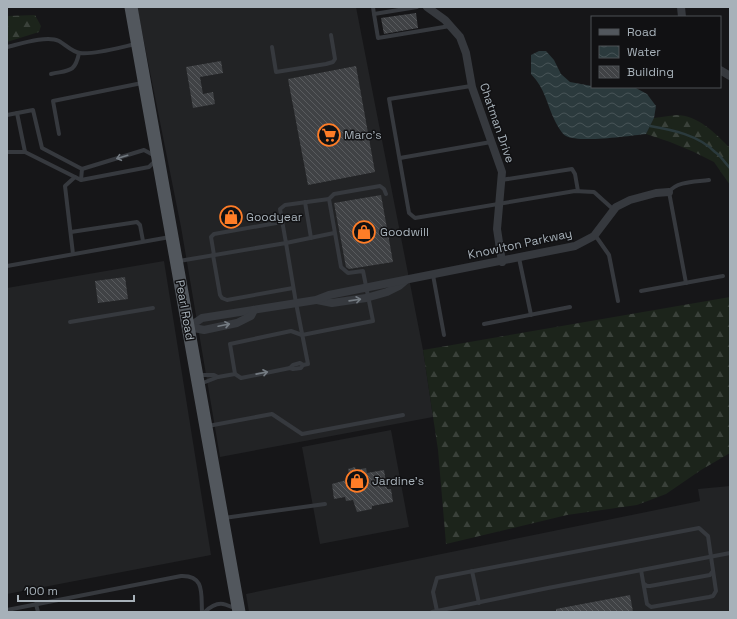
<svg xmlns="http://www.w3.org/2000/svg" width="737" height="619" viewBox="0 0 737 619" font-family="'Space Grotesk',sans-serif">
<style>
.built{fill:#222325}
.forest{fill:url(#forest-firs)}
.water{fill:url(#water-waves)}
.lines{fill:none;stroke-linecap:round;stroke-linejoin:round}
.stream{stroke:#2b3a3d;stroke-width:2.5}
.building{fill:url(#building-back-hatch)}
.service{stroke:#36393e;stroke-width:4}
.minor{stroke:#36393e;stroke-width:8}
.primary{stroke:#52575d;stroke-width:13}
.oneway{stroke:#747b82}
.labels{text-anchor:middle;stroke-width:3;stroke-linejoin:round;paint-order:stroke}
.street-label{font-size:12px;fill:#a7b1b9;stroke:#111113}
.poi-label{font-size:12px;fill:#a7b1b9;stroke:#111113;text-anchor:start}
</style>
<defs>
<pattern id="forest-firs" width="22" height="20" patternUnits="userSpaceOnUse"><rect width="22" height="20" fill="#1c241b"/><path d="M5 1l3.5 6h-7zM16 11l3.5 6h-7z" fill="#3a413a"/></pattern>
<pattern id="water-waves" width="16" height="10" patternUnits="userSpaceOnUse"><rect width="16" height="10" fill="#2b3a3d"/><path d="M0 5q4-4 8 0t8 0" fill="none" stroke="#475457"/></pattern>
<pattern id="building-back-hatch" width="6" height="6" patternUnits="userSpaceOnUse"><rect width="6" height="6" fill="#404245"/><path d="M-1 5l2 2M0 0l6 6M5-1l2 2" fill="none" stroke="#595b5e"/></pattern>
</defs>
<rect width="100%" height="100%" fill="#161618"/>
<g class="built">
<path d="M 137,7 L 356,7 L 423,350 L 433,417 L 220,457 L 181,227 Z"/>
<path d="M 164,261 L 211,555 L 7,594 L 7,288 Z"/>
<path d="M 391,430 L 409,527 L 320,544 L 302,447 Z"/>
<path d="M 730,486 L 730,612 L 716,612 L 716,611 L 710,612 L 249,612 L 246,594 L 700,501 L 698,489 Z"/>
</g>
<g class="forest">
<path d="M 35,15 L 41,26 L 39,32 L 7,42 L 7,16 Z"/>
<path d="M 676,115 C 698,115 715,133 730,148 L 730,185 L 714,162 L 694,152 L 670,142 L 646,134 L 654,118 Z"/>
<path d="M 730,297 L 730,453 L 701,470 L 666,494 L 637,505 L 567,515 L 446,544 L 438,450 L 423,350 Z"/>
</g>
<path class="water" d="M 539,51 L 546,51 L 554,60 L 561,74 L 570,82 L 592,86 L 592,87 L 634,87 L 647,94 L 656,106 L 654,118 L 646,134 C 629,136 579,143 566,136 C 562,134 557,125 555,121 C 547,105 545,88 531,74 L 531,55 Z"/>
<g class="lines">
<path class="stream" d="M 650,126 C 673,130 698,135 715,152 C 721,156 725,163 730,168"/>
</g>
<g class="building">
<path d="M 416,13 L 418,28 L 384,34 L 381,18 Z"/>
<path d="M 221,61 L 223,73 L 200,77 L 203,94 L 213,92 L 215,104 L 193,108 L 186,67 Z"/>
<path d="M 356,66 L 375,172 L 308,185 L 288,79 Z"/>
<path d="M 381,195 L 393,262 L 349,269 L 346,267 L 334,203 Z"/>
<path d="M 125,277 L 128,299 L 98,303 L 95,281 Z"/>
<path d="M 355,467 L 356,470 L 366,468 L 367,473 L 384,470 L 387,489 L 391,489 L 393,502 L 372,506 L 372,509 L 357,512 L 353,500 L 346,501 L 345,497 L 334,499 L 332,484 L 350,479 L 348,469 Z"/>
<path d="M 630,595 L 633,612 L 556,612 L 556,609 Z"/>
</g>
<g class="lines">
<g class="service">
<path d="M 373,7 L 374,14"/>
<path d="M 417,7 L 374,14 L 378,38 L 450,26"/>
<path d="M 7,47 C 20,44 47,35 59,41 C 66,45 72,52 80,53 C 95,55 121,47 136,44"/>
<path d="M 272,47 L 276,72 L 326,64 L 333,62 L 335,59 L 331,35"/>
<path d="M 51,74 C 69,70 75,73 79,53"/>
<path d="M 471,86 L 389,99 L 409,213 L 415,218 L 575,191 L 594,192 L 614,210"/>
<path d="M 17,113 L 25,152"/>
<path d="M 7,115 L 33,110 L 42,148 L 82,169 L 144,150 L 155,156"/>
<path d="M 59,134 L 53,101 L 142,83"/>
<path d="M 7,152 L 25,152 L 81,180 L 149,167 L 156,160"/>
<path d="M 400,158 L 491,142"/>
<path d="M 81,180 L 82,169"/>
<path d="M 501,180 L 572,169 L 575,174 L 578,191"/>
<path d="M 329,199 L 285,205 L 280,209 L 286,243 L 334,233"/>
<path d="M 305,202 L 311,238"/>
<path d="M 71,232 L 137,222 L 140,225 L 143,241"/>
<path d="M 595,235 L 609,255 L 618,301"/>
<path d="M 73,254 L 65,186 L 75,177"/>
<path d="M 213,255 L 220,295 L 222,298 L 227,300 L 293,288"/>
<path d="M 214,255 L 211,237 L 214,234 L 282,222"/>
<path d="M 519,258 L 531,315"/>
<path d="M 179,261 L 286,243 L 296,303 L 308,364 L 303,365 L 300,363 L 293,365 L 290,368"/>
<path d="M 7,266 L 170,237"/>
<path d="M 433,275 L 444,335"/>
<path d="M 686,283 L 669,192 C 677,181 696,182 709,180"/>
<path d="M 641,291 L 723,276"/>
<path d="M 70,322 L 153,308"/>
<path d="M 484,324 L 570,307"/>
<path d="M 235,374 L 241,378 L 290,368 L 293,369 L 301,368 L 303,365"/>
<path d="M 198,375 L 214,375 L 218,377"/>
<path d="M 200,384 L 218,377 L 235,374 L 230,344 L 291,331 L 302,335 L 373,321 L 363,271 L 348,273 L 341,267 L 329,199 L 334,194 L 380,186 L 384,189 L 386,194"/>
<path d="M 208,426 L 272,414 L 302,434 L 403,415"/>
<path d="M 224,518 L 325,504"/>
<path d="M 472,571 L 479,603"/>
<path d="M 644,584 L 647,586 L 650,586 L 710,575 L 713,571"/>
<path d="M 36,604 L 38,612"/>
<path d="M 7,610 L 181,576 C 205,575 201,594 202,612"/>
<path d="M 437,611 L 433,592 L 437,578 L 699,528 L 708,536 L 716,591 L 713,596 L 709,597 L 651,607 L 647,604 L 641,570"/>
<path d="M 205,612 C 210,607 216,603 223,604 C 229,605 230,608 236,607"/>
<path d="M 432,612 L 548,588 L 730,553"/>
</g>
<g class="minor">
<path d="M 427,7 L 445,20 L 460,37 L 466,53 L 472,87 L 502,172 L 497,229 L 502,262"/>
<path d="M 681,7 L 682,17"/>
<path d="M 720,70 L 730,76"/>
<path d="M 317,300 L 332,303 L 366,298 L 387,292 L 399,286 L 406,280"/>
<path d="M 189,327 L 202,318 L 316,300 L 329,295 L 575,246 L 594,236 L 616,207 L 630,200 L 656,193 L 669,192"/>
<path d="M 189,327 L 204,330 L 237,323 L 251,316 L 254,310"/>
</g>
<path class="primary" d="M 131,7 L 239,612"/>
</g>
<defs><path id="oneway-shaft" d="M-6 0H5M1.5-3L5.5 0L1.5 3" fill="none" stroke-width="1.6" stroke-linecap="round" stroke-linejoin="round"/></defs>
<g class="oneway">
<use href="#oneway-shaft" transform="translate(122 157) rotate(163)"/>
<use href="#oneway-shaft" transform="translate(355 300) rotate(-8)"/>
<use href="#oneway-shaft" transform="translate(224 325) rotate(-12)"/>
<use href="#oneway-shaft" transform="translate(262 373) rotate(-11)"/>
</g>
<defs>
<g id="supermarket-ring" transform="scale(1.15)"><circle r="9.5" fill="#111113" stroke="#ff7d27" stroke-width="1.5"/><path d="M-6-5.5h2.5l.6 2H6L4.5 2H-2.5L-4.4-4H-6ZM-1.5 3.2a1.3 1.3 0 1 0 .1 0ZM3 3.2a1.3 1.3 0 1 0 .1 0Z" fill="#ff7d27"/></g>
<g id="shop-ring" transform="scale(1.15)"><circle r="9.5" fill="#111113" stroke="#ff7d27" stroke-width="1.5"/><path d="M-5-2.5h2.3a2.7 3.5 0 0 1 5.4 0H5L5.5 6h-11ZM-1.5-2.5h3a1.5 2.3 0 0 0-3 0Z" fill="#ff7d27"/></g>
</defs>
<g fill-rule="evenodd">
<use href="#supermarket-ring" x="329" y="135"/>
<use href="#shop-ring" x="231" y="217"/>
<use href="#shop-ring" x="364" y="232"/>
<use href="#shop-ring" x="357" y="481"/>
</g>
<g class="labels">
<g class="street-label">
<text transform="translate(497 123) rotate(71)" y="4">Chatman Drive</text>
<text transform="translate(520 244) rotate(-12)" y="4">Knowlton Parkway</text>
<text transform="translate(185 310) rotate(80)" y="4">Pearl Road</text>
</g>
<g class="poi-label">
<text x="344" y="139">Marc's</text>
<text x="246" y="221">Goodyear</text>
<text x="380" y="236">Goodwill</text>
<text x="372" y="485">Jardine's</text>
</g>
</g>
<rect width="737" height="619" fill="none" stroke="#a7b1b9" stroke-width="16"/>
<rect x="591" y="16" width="130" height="72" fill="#111113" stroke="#4d5155"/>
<rect x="599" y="29" width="20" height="6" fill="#52575d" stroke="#4d5155"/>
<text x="627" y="36" font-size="12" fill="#a7b1b9">Road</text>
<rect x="599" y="46" width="20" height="12" fill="url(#water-waves)" stroke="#4d5155"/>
<text x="627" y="56" font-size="12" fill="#a7b1b9">Water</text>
<rect x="599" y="66" width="20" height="12" fill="url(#building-back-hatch)" stroke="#4d5155"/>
<text x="627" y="76" font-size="12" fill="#a7b1b9">Building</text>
<path d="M18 595v6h116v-6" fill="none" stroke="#a7b1b9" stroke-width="2"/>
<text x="24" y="595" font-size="12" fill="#a7b1b9" stroke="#111113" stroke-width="3" paint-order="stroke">100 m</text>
</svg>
